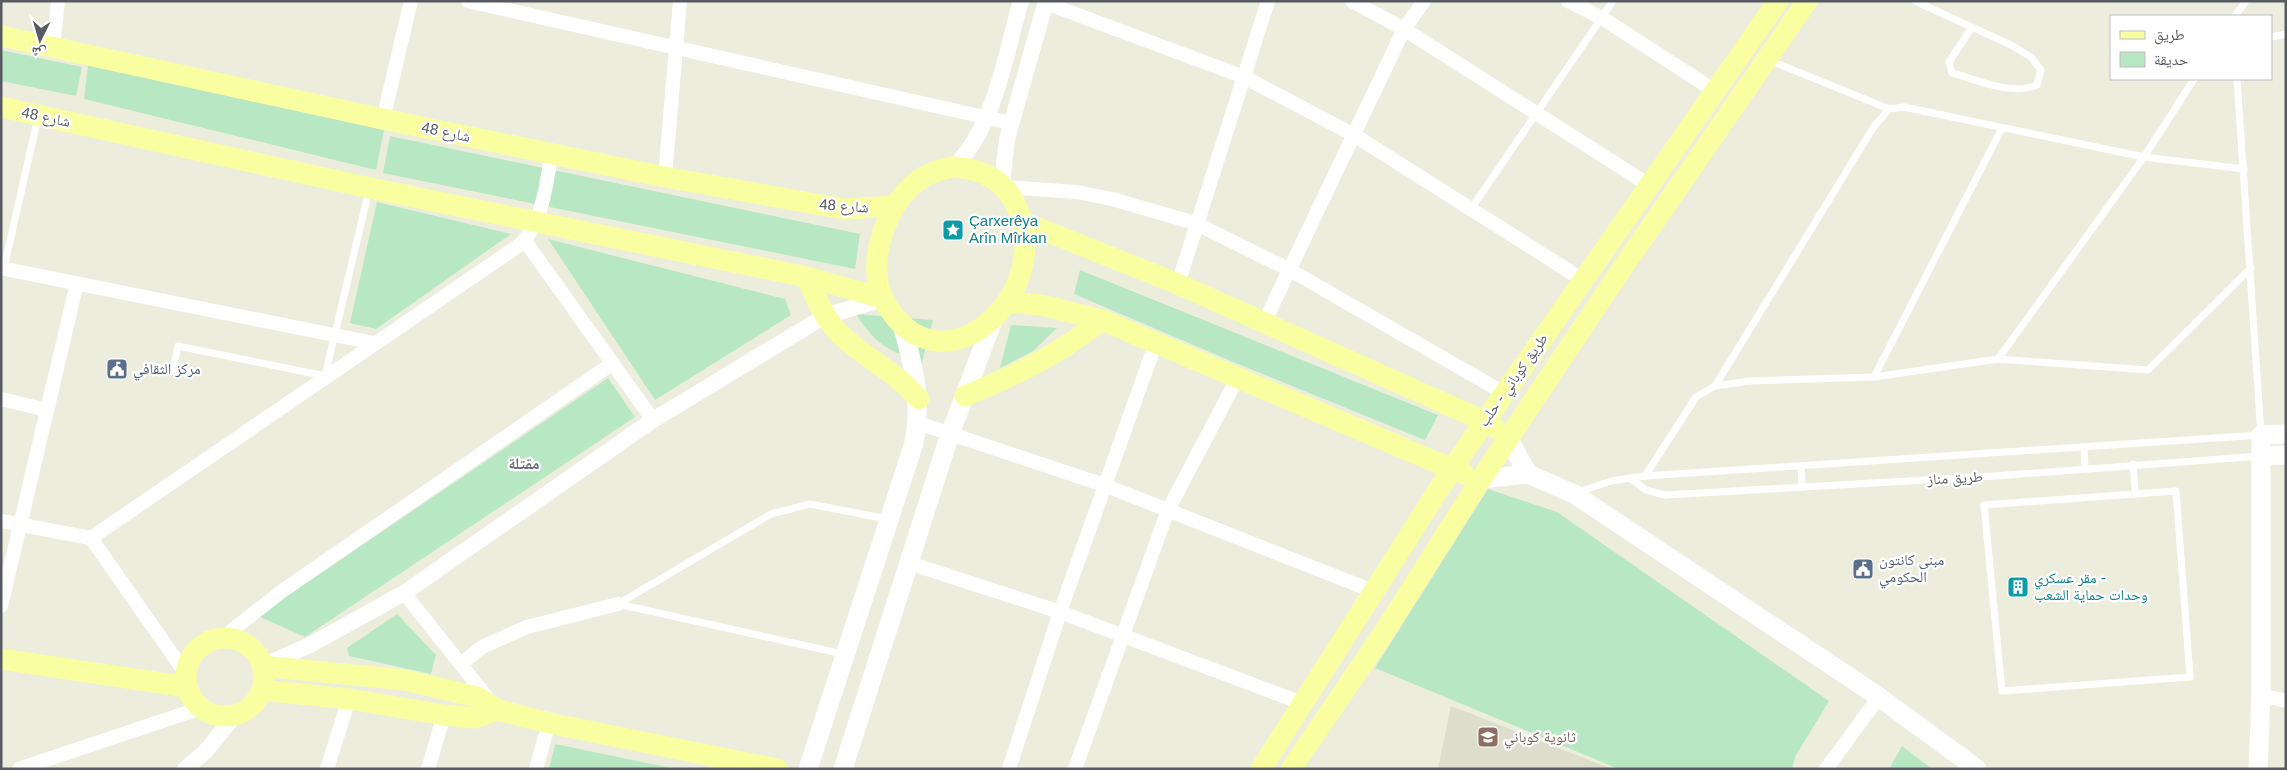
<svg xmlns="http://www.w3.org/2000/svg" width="2287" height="770" viewBox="0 0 2287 770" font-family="Helvetica,'Noto Naskh Arabic',sans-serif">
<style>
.education{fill:#dcddcd}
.green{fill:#b7e8c3}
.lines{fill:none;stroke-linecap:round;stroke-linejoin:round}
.service{stroke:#fff;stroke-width:7}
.minor{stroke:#fff;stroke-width:14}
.tertiary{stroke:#fff;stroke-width:16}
.secondary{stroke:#fff;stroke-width:19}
.primary{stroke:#f9ffa1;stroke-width:21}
.labels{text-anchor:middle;stroke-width:4.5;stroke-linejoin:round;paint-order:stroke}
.street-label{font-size:15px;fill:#585a62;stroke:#fff}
.culture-label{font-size:15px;fill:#0d838f;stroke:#fff;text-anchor:start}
.service-label{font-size:15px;fill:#4e5e75;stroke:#fff;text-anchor:start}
.education-label{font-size:15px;fill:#785e54;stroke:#fff;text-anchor:start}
.neighbourhood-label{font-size:16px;font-weight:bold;fill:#696c74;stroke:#fff}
</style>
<rect width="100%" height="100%" fill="#ededde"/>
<path class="education" d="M 1451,706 L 1612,769 L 1438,769 Z"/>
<g class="green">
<path d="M 1,50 L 82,67 L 76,96 L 1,81 Z"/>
<path d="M 88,65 L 384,130 L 376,170 L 84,99 Z"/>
<path d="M 390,136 L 860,234 L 855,269 L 383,173 Z"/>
<path d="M 377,202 L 511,234 L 376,329 L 350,323 Z"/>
<path d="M 548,239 L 785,299 L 791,315 L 655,400 Z"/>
<path d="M 1080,270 L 1438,415 L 1425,440 L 1238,364 L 1074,294 Z"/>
<path d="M 856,314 L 933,320 L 922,362 C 888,351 876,345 856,314 Z"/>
<path d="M 1011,325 L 1057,328 L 1033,351 L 1000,368 Z"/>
<path d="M 608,378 L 635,417 L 305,637 L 258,616 Z"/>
<path d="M 1488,489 L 1557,512 L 1829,701 L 1795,757 L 1792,769 L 1619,769 L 1375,668 Z"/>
<path d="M 397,614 L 436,655 L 431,674 L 349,656 L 347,648 Z"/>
<path d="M 555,744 L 676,769 L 549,769 Z"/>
<path d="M 1902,746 L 1932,769 L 1889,769 Z"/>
</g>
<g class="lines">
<g class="service">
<path d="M 1915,1 L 2011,45 L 2031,57 L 2041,70 L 2037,85 C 2011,96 1978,80 1952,73 L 1949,62 L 1972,27"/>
<path d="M 2235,16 L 2246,1"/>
<path d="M 2271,37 L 2286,34"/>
<path d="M 1769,60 L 1889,109"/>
<path d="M 1471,209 L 1613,1"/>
<path d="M 4,268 L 38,117"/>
<path d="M 1998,359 L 2144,157 L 2194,79"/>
<path d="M 173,370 L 178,346 L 325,376 L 369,190"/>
<path d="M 1874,377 L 2002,128"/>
<path d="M 1715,386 L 1873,128 L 1889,109 L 1904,107 L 2144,157 L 2244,169"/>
<path d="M 2084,447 L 2085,468"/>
<path d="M 2133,464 L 2135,494"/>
<path d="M 1801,466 L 1802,487"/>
<path d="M 1645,476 L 1696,397 L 1715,386 L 1750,381 L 1874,377 L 1998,359 L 2148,370 L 2251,268"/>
<path d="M 1630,478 L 1646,490 L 1665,495 L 1995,476 L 2261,456"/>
<path d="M 2176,491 L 2190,677 L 2002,691 L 1984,505 Z"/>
<path d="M 1576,493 L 1611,481 L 1645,476 L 2261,435 L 2237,79"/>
<path d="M 843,654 L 618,604 L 771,514 L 810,504 L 887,519"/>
</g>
<g class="minor">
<path d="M 468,1 L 1011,123"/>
<path d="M 1352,1 L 1404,29 L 1649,185"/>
<path d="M 1568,1 L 1602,18 L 1715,91"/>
<path d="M 1046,3 L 1244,77 L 1354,135 L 1583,280"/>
<path d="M 53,46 L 58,1"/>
<path d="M 383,119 L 411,1"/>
<path d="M 665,177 L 680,1"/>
<path d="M 1005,187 L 1076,192 L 1112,199 L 1195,223 L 1290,270 L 1504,393"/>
<path d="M 525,241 L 653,420"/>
<path d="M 1,268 L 374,343"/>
<path d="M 1178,284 L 1268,1"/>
<path d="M 1264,323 L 1404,29 L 1424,1"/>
<path d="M 1,399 L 47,410"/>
<path d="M 918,423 L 1104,485 L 1373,591"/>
<path d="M 1,521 L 91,538 L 186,674"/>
<path d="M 91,538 L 518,246 C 544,224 545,185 552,153"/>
<path d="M 909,563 L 1060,612 L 1302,703"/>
<path d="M 404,593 L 489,700"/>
<path d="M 1,606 L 77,283"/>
<path d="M 221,639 L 282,591 L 613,363"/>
<path d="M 461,664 L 482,647 L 527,627 L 618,604"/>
<path d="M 2261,695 L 2286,701"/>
<path d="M 19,769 L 201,708"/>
<path d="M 327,769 L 349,699"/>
<path d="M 428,769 L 444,715"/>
<path d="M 536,769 L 549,723"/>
<path d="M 1009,769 L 1060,612 L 1156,342"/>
<path d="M 1075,769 L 1168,510 L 1238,377"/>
<path d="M 1826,769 L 1879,697"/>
</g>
<g class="tertiary">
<path d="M 954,167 C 995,126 1005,56 1021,1"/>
<path d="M 1002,185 L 1007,139 L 1046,1"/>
<path d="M 262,666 L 310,645 L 404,593 L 653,420 L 825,316 L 883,299"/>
<path d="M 185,769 L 205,752 L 236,714"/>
</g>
<g class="secondary">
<path d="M 1508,438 L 1528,474"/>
<path d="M 2261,456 L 2286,455"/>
<path d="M 1481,479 L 1528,474 L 1574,494 L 1879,697 L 1977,769"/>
<path d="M 808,769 L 914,443 C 922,402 914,367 903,328"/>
<path d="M 843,769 L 950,434 L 994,318"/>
<path d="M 2258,769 L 2261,695 L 2261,435 L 2286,434"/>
</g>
<g class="primary">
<path d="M 1,36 L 383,119 L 665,177 L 844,209 L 894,206"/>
<path d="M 1,107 L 370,188 L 807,277 L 882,298"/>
<path d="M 954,167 C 983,169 1007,181 1018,210 C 1054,298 939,398 885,302 C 864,265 886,203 919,180 C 929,172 941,169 954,167 Z"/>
<path d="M 1023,222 L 1178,284 L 1484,421 L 1495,428"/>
<path d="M 807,277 C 815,298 825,320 842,336 C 867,359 897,373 919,399"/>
<path d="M 1007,302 L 1041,305 L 1102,320 L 1464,474"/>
<path d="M 965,396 C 1018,374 1056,356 1102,320"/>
<circle cx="225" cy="677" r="39"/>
<path d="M 1,659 L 187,687"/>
<path d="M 262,666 L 405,680 L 477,697 L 498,710 L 549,723 L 777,769"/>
<path d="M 262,690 L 349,699 L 444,715 L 474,718 L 498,710"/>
<path d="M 1261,769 L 1451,470 L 1778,1"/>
<path d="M 1291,769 L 1383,634 L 1481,479 L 1621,270 L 1807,1"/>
</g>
</g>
<defs>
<g id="sight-square" transform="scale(1.125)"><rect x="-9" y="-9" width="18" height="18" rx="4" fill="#0f9aa8" stroke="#fff"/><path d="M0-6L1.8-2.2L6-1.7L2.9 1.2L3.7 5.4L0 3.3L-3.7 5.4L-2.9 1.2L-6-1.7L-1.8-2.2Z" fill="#fff"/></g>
<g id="civic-square" transform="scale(1.125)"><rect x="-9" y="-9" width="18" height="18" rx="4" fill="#5c6f8a" stroke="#fff"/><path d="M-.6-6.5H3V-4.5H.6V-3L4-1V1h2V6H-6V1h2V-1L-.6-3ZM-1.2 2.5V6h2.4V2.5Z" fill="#fff"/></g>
<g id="building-square" transform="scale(1.125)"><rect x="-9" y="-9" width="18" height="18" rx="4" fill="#0f9aa8" stroke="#fff"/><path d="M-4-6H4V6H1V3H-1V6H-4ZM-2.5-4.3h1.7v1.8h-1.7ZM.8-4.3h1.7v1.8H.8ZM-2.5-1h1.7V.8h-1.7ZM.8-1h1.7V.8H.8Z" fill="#fff"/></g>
<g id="school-square" transform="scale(1.125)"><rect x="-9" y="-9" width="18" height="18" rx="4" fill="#8d6e63" stroke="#fff"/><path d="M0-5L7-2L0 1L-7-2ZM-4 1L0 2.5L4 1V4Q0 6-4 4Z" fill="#fff"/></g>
</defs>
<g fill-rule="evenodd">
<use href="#sight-square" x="953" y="230"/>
<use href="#civic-square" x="117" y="369"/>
<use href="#civic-square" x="1863" y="569"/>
<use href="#building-square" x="2018" y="587"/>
<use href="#school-square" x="1488" y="737"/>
</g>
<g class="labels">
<g class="street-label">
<text transform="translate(46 117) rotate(12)" y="5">48 شارع</text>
<text transform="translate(446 132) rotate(12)" y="5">48 شارع</text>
<text transform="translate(844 206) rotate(4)" y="5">48 شارع</text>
<text transform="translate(1513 380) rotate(-55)" y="5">طريق كوباني - حلب</text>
<text transform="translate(1955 478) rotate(-3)" y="5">طريق مناز</text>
</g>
<g class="culture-label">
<text x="969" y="226">Çarxerêya<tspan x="969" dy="17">Arîn Mîrkan</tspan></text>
<text x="2034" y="583">مقر عسكري -<tspan x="2034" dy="17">وحدات حماية الشعب</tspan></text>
</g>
<g class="service-label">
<text x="133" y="374">مركز الثقافي</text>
<text x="1879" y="565">مبنى كانتون<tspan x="1879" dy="17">الحكومي</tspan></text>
</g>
<g class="education-label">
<text x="1504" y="742">ثانوية كوباني</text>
</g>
<g class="neighbourhood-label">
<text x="524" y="469">مقتلة</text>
</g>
</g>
<rect width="2287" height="770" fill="none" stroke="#585a62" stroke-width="5"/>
<rect x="2110" y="15" width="162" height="65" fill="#ffffff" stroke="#bcbdc0"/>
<rect x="2120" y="31" width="25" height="8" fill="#f9ffa1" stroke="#bcbdc0"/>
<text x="2154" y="40" font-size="15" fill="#585a62">طريق</text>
<rect x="2120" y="52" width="25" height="15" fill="#b7e8c3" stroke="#bcbdc0"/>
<text x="2154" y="65" font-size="15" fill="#585a62">حديقة</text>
<g transform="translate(40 40) rotate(185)" stroke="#ffffff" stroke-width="4" paint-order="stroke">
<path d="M0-4L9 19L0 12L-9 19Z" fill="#585a62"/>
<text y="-8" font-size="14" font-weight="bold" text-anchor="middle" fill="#585a62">ش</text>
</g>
</svg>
